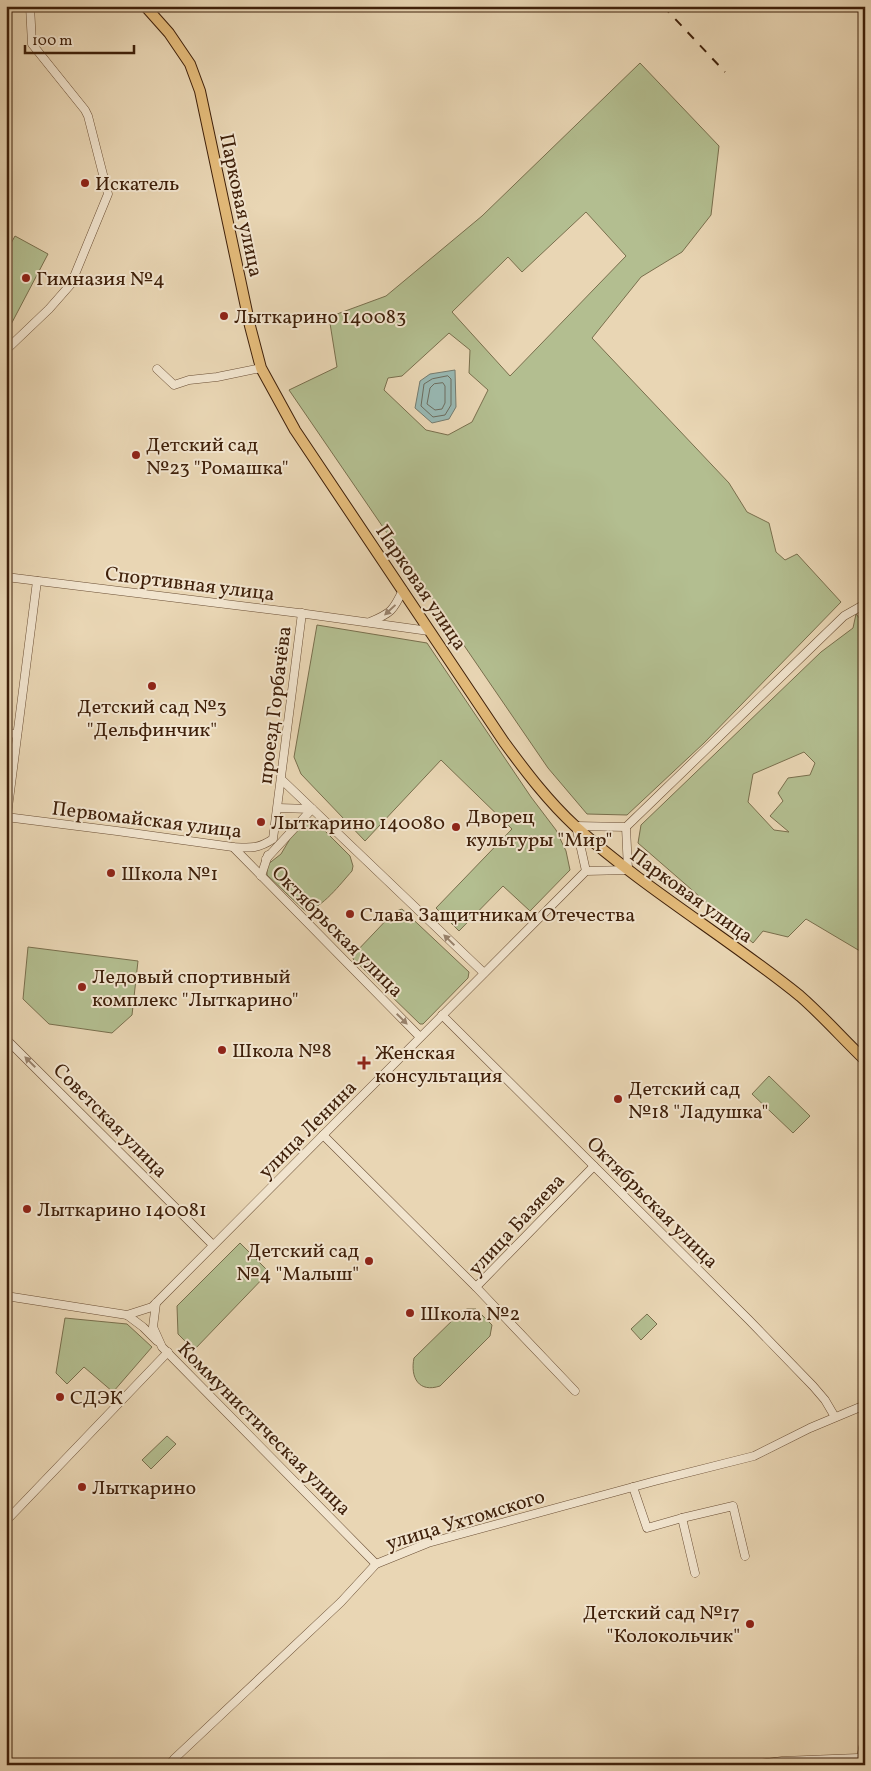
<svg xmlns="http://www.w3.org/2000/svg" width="871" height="1771" viewBox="0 0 871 1771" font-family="Vollkorn,serif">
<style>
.green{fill:#b3be90;stroke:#796f4d;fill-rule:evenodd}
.water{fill:#98b8b3;stroke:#747b6f}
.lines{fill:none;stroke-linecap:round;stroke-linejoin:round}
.shore{stroke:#6c6c5e;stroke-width:1}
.minor-casing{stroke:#6a4e34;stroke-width:9}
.major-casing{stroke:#3f200a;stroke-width:12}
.minor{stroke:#f1e4ce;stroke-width:8}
.major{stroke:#e4bb7a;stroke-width:10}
.rail{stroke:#3f200a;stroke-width:2;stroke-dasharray:9 9;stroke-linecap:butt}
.oneway{fill:#98826c}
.poi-dot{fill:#8f2418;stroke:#f1e4ce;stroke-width:2}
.labels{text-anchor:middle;stroke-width:4;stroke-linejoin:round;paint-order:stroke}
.poi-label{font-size:20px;fill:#3f200a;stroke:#f1e4ce;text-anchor:start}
.street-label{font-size:20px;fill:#3f200a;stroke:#f1e4ce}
</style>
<rect width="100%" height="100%" fill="#e9d6b4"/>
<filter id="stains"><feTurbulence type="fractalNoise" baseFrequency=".004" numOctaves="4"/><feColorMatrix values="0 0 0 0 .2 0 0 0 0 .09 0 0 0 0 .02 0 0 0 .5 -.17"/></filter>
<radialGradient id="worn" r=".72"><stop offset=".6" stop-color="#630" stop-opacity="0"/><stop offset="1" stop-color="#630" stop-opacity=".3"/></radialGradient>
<g class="green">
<path d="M 640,63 L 719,146 L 711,215 L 682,252 L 641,277 L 592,338 L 729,483 L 747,512 L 769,523 L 776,552 L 785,560 L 797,554 L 841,602 L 704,743 L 627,815 L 587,814 L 548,768 L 289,390 L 337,367 L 329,317 L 386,296 L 482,216 ZM 586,212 L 626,256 L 510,376 L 452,312 L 508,257 L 522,272 ZM 449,333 L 470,350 L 469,373 L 488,390 L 472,422 L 448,435 L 426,430 L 384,390 L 388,378 L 402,376 Z"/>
<path d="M 15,236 L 48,254 L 7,332 L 6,252 Z"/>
<path d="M 856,614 L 865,625 L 865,954 L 806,919 L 788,937 L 763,931 L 753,943 L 638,843 L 641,825 L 821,652 L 853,628 ZM 804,752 L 815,763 L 810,775 L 788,778 L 778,793 L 783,801 L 770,816 L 789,832 L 774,830 L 748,802 L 753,774 Z"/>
<path d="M 317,625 L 427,643 L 531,797 L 556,830 L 566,851 L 570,870 L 530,911 L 503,886 L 459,931 L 436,908 L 512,829 L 441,760 L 365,841 L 301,774 L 294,757 Z"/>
<path d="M 305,821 L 317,823 L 350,856 L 353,866 L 352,871 C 341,883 322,909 305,911 L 267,875 L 267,865 L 281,854 L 297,827 Z"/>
<path d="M 402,909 L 469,972 L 468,978 L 423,1024 L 420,1024 L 353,959 L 355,953 L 394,912 Z"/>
<path d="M 28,947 L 138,961 L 132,1015 L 112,1033 L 49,1024 L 23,999 Z"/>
<path d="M 769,1076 L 810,1116 L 793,1133 L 752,1094 Z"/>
<path d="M 240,1243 L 269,1272 L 194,1350 L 178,1334 L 177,1306 Z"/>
<path d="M 467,1309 L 476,1309 L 492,1325 L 490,1336 L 440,1386 C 419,1393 410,1378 414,1358 L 461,1312 Z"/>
<path d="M 647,1314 L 657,1324 L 641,1340 L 631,1329 Z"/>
<path d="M 65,1318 L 127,1324 L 152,1347 L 113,1392 L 84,1367 L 67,1384 L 56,1373 Z"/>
<path d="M 167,1436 L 176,1444 L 151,1469 L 142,1460 Z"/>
</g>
<path class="water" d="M 455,370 L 456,407 L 449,419 L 432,423 L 415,408 L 420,381 L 430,374 Z"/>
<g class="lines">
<g class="shore">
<path d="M 448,376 L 451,379 L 451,405 L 445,415 L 433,417 L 421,406 L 424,384 L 432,379 Z"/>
<path d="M 443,383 L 445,386 L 445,403 L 442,409 L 435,410 L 427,404 L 430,388 L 434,384 Z"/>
</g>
<g class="minor-casing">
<g id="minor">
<path d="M 6,350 L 49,309 L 71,284 L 108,194 L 88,116 L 85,110 L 32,44 L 30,6"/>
<path d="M 157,369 L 174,385 L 189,380 L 217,377 L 261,368"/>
<path d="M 6,577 L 299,613 L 429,631"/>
<path d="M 370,622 C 391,613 393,611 403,590"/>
<path d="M 6,733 L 17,734"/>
<path d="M 281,779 L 484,973"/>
<path d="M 278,808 L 312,809"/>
<path d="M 6,817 L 117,831 L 233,847 C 250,848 258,849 273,839 L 302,613"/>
<path d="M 6,823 L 37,581"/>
<path d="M 233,847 L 420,1037"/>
<path d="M 266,859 L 312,809"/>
<path d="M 586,871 L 576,826 L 626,827 L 844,616 L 865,604"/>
<path d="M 261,876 L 268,855"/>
<path d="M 442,1015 L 749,1320 L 813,1386 L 825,1400 L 835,1417"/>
<path d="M 6,1039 L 213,1245"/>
<path d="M 323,1135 L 476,1287"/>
<path d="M 6,1296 L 127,1315 L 152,1307 L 586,871 L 628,870 L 626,827"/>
<path d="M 156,1303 L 153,1327 L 162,1347 L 376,1564"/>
<path d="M 127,1315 L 143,1327 L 157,1341"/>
<path d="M 575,1391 L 476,1287 L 594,1166"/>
<path d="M 633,1487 L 647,1528 L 682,1518 L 695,1573"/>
<path d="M 682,1518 L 733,1506 L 745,1556"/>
<path d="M 6,1521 L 168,1352"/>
<path d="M 861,1758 L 865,1737"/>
<path d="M 171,1765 L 170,1764 L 174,1759 L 341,1602 L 376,1564 L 428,1543 L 655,1481 L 754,1456 L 810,1428 L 865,1405"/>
<path d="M 751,1765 L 782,1761 L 858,1758 L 865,1759"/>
</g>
</g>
<g class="major-casing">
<path id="major" d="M 145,6 L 169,33 L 190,64 L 200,91 L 250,326 L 261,368 L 295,430 L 504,742 C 526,772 548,801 575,826 C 645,889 727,937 800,996 C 823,1016 843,1039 865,1060"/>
</g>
<use href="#minor" class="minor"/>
<use href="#major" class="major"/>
<path class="rail" d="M 663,6 L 725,72"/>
</g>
<defs><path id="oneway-solid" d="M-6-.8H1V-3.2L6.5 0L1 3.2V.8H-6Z" transform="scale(1.25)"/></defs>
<g class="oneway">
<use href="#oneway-solid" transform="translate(390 610) rotate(137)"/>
<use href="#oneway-solid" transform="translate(449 940) rotate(-136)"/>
<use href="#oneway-solid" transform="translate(402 1019) rotate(45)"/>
<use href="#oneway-solid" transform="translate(30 1062) rotate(-135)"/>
</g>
<g class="poi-dot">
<circle cx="85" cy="183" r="5"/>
<circle cx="26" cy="278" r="5"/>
<circle cx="224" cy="316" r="5"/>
<circle cx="136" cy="455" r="5"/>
<circle cx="152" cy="686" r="5"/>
<circle cx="261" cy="822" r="5"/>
<circle cx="456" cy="827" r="5"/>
<circle cx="111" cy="873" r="5"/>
<circle cx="350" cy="914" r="5"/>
<circle cx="82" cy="987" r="5"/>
<circle cx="222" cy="1050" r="5"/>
<path d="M361.5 1055.5h5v5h5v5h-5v5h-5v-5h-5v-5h5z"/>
<circle cx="618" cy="1099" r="5"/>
<circle cx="27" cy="1209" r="5"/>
<circle cx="369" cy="1261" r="5"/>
<circle cx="410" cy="1313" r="5"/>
<circle cx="60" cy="1397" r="5"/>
<circle cx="82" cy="1487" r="5"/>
<circle cx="750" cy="1624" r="5"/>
</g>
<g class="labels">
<g class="poi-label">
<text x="95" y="190">Искатель</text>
<text x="36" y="285">Гимназия №4</text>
<text x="234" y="323">Лыткарино 140083</text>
<text x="146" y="451">Детский сад<tspan x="146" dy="23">№23 "Ромашка"</tspan></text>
<text x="152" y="713" text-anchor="middle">Детский сад №3<tspan x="152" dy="23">"Дельфинчик"</tspan></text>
<text x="466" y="823">Дворец<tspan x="466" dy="23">культуры "Мир"</tspan></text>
<text x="271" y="829">Лыткарино 140080</text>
<text x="121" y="880">Школа №1</text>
<text x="360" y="921">Слава Защитникам Отечества</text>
<text x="92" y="983">Ледовый спортивный<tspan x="92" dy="23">комплекс "Лыткарино"</tspan></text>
<text x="232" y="1057">Школа №8</text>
<text x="375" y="1059">Женская<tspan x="375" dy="23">консультация</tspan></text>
<text x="628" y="1095">Детский сад<tspan x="628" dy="23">№18 "Ладушка"</tspan></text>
<text x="37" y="1216">Лыткарино 140081</text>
<text x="359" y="1257" text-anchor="end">Детский сад<tspan x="359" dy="23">№4 "Малыш"</tspan></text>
<text x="420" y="1320">Школа №2</text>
<text x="70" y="1404">СДЭК</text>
<text x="92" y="1494">Лыткарино</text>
<text x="740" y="1619" text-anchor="end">Детский сад №17<tspan x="740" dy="23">"Колокольчик"</tspan></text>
</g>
<g class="street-label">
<text transform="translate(242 205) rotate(78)" y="7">Парковая улица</text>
<text transform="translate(190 583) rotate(7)" y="7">Спортивная улица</text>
<text transform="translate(422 587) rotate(56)" y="7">Парковая улица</text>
<text transform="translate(274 705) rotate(-83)" y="7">проезд Горбачёва</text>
<text transform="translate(147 819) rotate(7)" y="7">Первомайская улица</text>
<text transform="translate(692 895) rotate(36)" y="7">Парковая улица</text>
<text transform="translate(338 931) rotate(45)" y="7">Октябрьская улица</text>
<text transform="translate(111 1120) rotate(45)" y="7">Советская улица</text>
<text transform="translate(307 1129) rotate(-45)" y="7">улица Ленина</text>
<text transform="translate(653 1202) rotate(45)" y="7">Октябрьская улица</text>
<text transform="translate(516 1224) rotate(-47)" y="7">улица Базяева</text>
<text transform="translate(265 1428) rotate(45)" y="7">Коммунистическая улица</text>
<text transform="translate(465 1519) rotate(-17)" y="7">улица Ухтомского</text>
</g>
</g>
<rect width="871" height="1771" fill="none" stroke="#e9d6b4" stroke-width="25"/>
<rect x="8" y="8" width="856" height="1756" fill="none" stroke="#3f200a" stroke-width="2.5"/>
<rect x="12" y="12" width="846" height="1746" fill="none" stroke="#3f200a"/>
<path d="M25 45v8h109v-8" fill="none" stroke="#3f200a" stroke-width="2.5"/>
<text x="32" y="45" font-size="15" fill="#3f200a" stroke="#f1e4ce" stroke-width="4" paint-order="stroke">100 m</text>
<rect width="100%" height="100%" filter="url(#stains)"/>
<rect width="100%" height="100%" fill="url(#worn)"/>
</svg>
